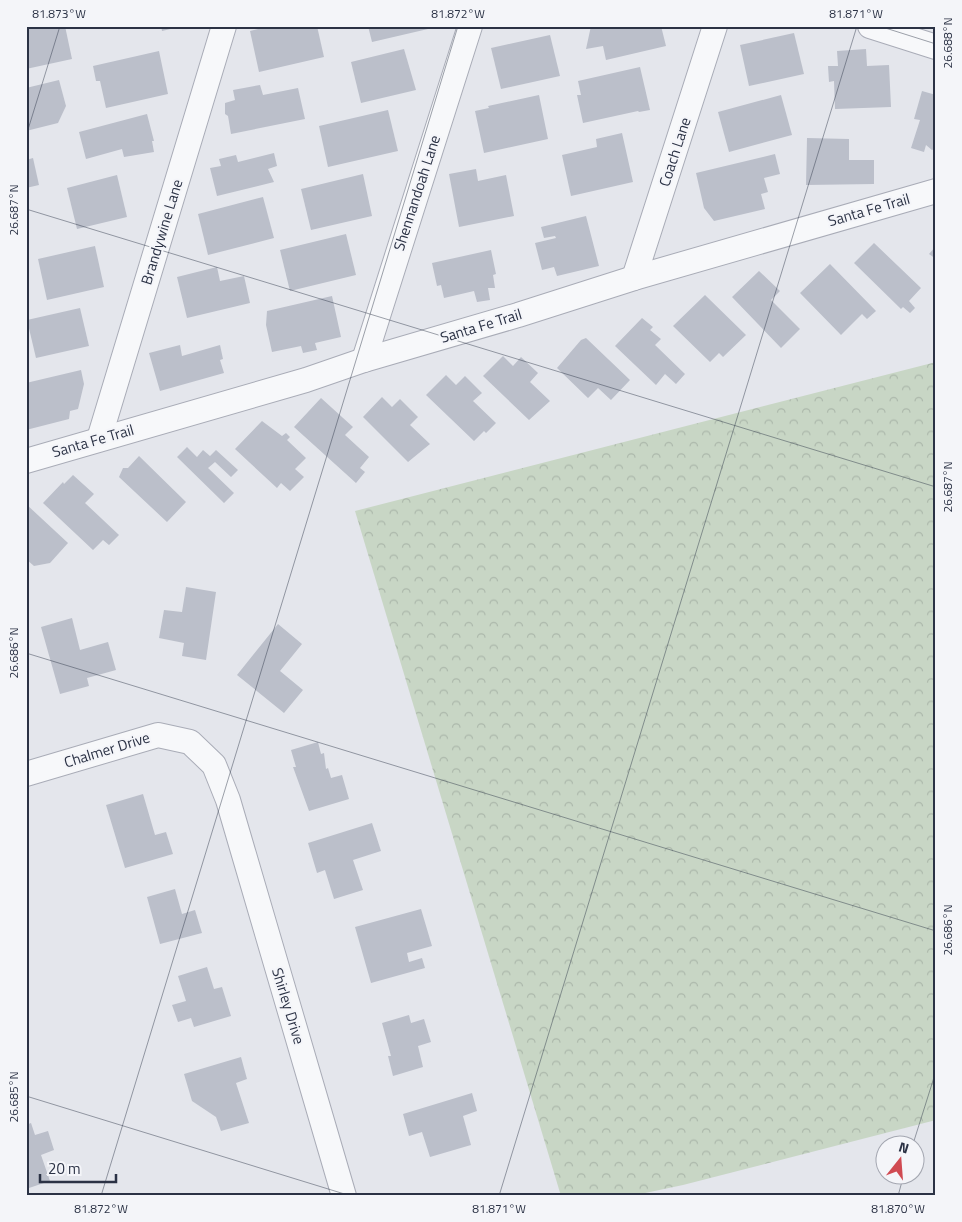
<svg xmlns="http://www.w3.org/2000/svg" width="962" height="1222" viewBox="0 0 962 1222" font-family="'Titillium Web',sans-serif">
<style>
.forest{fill:url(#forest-crowns)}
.building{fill:#bbbfca}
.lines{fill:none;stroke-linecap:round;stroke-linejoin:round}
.minor-casing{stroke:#a9acb7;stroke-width:26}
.minor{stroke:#f7f8fa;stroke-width:24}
.ticks{fill:none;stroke:#2b3245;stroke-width:1;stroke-opacity:0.45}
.labels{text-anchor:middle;stroke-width:4;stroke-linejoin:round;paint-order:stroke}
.street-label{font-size:15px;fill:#2b3245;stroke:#f4f5f9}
.neatline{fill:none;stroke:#2b3245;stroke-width:2}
.ticks-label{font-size:12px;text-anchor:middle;fill:#2b3245}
</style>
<defs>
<pattern id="forest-crowns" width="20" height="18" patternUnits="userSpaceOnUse" patternTransform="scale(1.25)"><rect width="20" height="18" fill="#c8d6c5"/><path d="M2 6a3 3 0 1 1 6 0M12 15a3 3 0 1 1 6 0" fill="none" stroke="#acb8ab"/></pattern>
</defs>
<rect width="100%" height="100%" fill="#e4e6ec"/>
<path class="forest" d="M 936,362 L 936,1120 L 683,1185 L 631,1196 L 561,1196 L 355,511 Z"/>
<g class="building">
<path d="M 26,26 L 65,26 L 72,59 L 26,69 Z"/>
<path d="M 161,26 L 179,26 L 179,27 L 162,31 Z"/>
<path d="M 270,26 L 317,26 L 324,57 L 259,72 L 250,31 Z"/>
<path d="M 368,26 L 428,26 L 428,29 L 372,42 Z"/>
<path d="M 591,26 L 661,26 L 666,46 L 606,60 L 603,46 L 586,49 Z"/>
<path d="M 794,33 L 804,74 L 749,86 L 740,45 Z"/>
<path d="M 550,35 L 560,76 L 501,89 L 491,48 Z"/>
<path d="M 404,49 L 416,90 L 361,103 L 351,62 Z"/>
<path d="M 866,49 L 867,66 L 889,65 L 891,107 L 835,109 L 834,81 L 829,82 L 828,66 L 838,66 L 837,51 Z"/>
<path d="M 159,51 L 168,94 L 106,108 L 100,81 L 96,81 L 93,66 Z"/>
<path d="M 640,67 L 650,110 L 639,112 L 638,111 L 583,123 L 577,95 L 581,95 L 578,81 Z"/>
<path d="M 59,80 L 66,106 L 58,123 L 26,131 L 26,88 Z"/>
<path d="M 260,85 L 263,95 L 298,88 L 305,119 L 231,134 L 228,116 L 225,114 L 225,103 L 235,100 L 233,90 Z"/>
<path d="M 922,91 L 936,95 L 936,148 L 932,150 L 926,145 L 924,152 L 911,148 L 920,120 L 914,119 Z"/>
<path d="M 539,95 L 548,139 L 484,153 L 475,111 L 489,108 L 488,106 Z"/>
<path d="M 781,95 L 792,135 L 729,152 L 718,112 Z"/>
<path d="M 388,110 L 398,151 L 328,167 L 319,126 Z"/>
<path d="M 147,114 L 154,141 L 152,141 L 154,152 L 124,157 L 122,149 L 86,159 L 79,132 Z"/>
<path d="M 622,133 L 633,182 L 571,196 L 562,155 L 597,147 L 596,139 Z"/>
<path d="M 807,138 L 849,139 L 849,160 L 874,160 L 874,184 L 806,185 Z"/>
<path d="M 274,153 L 277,166 L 268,169 L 274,182 L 217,196 L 210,168 L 221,166 L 219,159 L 236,155 L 238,162 Z"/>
<path d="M 775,154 L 780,174 L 764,178 L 768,192 L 761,194 L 765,209 L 714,221 L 704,208 L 696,173 Z"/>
<path d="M 33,158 L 39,185 L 26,188 L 26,160 Z"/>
<path d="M 476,169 L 478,181 L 506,175 L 514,216 L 459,227 L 449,174 Z"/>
<path d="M 363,174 L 372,216 L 311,230 L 301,189 Z"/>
<path d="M 117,175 L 127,217 L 77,229 L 67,188 Z"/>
<path d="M 263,197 L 274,238 L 208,255 L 198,214 Z"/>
<path d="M 586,216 L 599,266 L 557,276 L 554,267 L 542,270 L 535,243 L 556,238 L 555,236 L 544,238 L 541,227 Z"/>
<path d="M 346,234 L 356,275 L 290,291 L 280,250 Z"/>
<path d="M 874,243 L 921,288 L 909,301 L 915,308 L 910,313 L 903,307 L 901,309 L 854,263 Z"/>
<path d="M 95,246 L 104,287 L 47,300 L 38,259 Z"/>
<path d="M 936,246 L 936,259 L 929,254 Z"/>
<path d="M 491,250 L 496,274 L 493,275 L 495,288 L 488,288 L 490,300 L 477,302 L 474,291 L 444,298 L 441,285 L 437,286 L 432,263 Z"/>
<path d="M 830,264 L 876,311 L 867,319 L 862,314 L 841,335 L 800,293 Z"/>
<path d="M 217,267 L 220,281 L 244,276 L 250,303 L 187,318 L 177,277 Z"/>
<path d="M 759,271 L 780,291 L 771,300 L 800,329 L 781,348 L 732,297 Z"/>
<path d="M 705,295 L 746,335 L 723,357 L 719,353 L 710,362 L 673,326 Z"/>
<path d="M 332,296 L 341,337 L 315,343 L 317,350 L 303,353 L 301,346 L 272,352 L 266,325 L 267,311 Z"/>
<path d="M 80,308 L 89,346 L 36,358 L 27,320 Z"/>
<path d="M 642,318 L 653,327 L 650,330 L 661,339 L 655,345 L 685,374 L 676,384 L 665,374 L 656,385 L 615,346 Z"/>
<path d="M 586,338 L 630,380 L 611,400 L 598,388 L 588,398 L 557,368 L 581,340 Z"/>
<path d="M 180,345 L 182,356 L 220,345 L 223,359 L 220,360 L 224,373 L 160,391 L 149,353 Z"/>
<path d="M 503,356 L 513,366 L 521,357 L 538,373 L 530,382 L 550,401 L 529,420 L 483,376 Z"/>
<path d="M 81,370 L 84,384 L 78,409 L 70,411 L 69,419 L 26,430 L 26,383 Z"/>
<path d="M 446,375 L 456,385 L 465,376 L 482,393 L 473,401 L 496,423 L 486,433 L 484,431 L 474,441 L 426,395 Z"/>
<path d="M 382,397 L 392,407 L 400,399 L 418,417 L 410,425 L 430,444 L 408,462 L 363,417 Z"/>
<path d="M 321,398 L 353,427 L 345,435 L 369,457 L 360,468 L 365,472 L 356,483 L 294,427 Z"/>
<path d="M 262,421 L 282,436 L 286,433 L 290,437 L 287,440 L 306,458 L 295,469 L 304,477 L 290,491 L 281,483 L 277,488 L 235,449 Z"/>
<path d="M 187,447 L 197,457 L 203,450 L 210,456 L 216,450 L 238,470 L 231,477 L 215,462 L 208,468 L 234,493 L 224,503 L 177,457 Z"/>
<path d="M 139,456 L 186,502 L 167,522 L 119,477 L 123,468 L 128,468 Z"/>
<path d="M 73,475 L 94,494 L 85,503 L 119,535 L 109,545 L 103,540 L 93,550 L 43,503 L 63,482 L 64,484 Z"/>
<path d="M 26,504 L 68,543 L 50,563 L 34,566 L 26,559 Z"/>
<path d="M 186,587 L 216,592 L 206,660 L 182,656 L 184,643 L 159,638 L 164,610 L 182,612 Z"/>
<path d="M 72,618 L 80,650 L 108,642 L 116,670 L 87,678 L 89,686 L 60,694 L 41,627 Z"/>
<path d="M 278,624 L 302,644 L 280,671 L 303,690 L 284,713 L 237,675 Z"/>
<path d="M 318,742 L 321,754 L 324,753 L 326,769 L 328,768 L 331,778 L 342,775 L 349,799 L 309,811 L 293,767 L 296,767 L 291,750 Z"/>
<path d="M 143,794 L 155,835 L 166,832 L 173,854 L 125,868 L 106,805 Z"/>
<path d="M 372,823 L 381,851 L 353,860 L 363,890 L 334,899 L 325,870 L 317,873 L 308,843 Z"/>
<path d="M 175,889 L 182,914 L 195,910 L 202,933 L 160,944 L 147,897 Z"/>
<path d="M 421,909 L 432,946 L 407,953 L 409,962 L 422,958 L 425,968 L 371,983 L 355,927 Z"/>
<path d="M 207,967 L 214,989 L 222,987 L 231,1016 L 194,1027 L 191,1018 L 178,1022 L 172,1005 L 186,1001 L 178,976 Z"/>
<path d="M 409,1015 L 411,1023 L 424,1019 L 431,1042 L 418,1046 L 423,1067 L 393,1076 L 388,1056 L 391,1056 L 382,1023 Z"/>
<path d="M 241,1057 L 247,1079 L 236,1083 L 249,1123 L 221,1131 L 216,1117 L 192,1101 L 184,1074 Z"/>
<path d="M 472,1093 L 477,1111 L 463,1116 L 471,1145 L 430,1157 L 422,1132 L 409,1136 L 403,1114 Z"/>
<path d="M 31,1123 L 35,1135 L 48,1131 L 54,1150 L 41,1155 L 50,1181 L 26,1189 L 26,1125 Z"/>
</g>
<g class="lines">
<g class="minor-casing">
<g id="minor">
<path d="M 870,26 L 936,47"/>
<path d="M 634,278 L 715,26"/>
<path d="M 364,360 L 470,26"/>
<path d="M 99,439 L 224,26"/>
<path d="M 26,461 L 306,380 L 364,360 L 518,315 L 634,278 L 936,191"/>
<path d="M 26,774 L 158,735 L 190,742 L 214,765 L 228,800 L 344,1196"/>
</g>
</g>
<use href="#minor" class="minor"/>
</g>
<path class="ticks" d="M 879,26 L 936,44M 26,136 L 60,26M 26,209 L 936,487M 26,653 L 936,931M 26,1096 L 351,1196M 913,1144 L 936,1071M 101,1196 L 458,26M 499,1196 L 857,26M 898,1196 L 904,1174"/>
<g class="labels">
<g class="street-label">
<text transform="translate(675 152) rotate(-72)" y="5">Coach Lane</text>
<text transform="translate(417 193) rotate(-72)" y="5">Shennandoah Lane</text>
<text transform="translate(869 210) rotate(-16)" y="5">Santa Fe Trail</text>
<text transform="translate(162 232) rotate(-73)" y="5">Brandywine Lane</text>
<text transform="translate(481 326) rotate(-17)" y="5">Santa Fe Trail</text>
<text transform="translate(93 441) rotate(-16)" y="5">Santa Fe Trail</text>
<text transform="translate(107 750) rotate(-17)" y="5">Chalmer Drive</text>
<text transform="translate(288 1006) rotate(73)" y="5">Shirley Drive</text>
</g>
</g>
<rect width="962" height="1222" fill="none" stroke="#f4f5f9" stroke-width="55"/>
<g transform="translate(900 1160) rotate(17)"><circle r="24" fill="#f4f5f9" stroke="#a4a7b1"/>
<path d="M0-4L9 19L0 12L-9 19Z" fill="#d04a52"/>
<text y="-8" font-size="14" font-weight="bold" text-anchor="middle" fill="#2b3245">N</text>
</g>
<path d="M40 1174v8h76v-8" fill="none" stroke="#2b3245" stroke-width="2.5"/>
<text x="48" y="1174" font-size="15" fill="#2b3245" stroke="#f4f5f9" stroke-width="4" paint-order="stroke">20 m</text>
<rect x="28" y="28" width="906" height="1166" class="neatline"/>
<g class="ticks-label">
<text x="59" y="18">81.873°W</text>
<text x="458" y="18">81.872°W</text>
<text x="856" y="18">81.871°W</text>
<text transform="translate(948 43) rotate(-90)" y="4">26.688°N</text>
<text transform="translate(14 210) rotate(-90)" y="4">26.687°N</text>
<text transform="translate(948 487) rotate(-90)" y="4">26.687°N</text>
<text transform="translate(14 653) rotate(-90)" y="4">26.686°N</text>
<text transform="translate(948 930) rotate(-90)" y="4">26.686°N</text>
<text transform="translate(14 1097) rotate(-90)" y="4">26.685°N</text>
<text x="101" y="1213">81.872°W</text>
<text x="499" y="1213">81.871°W</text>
<text x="898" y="1213">81.870°W</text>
</g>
</svg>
